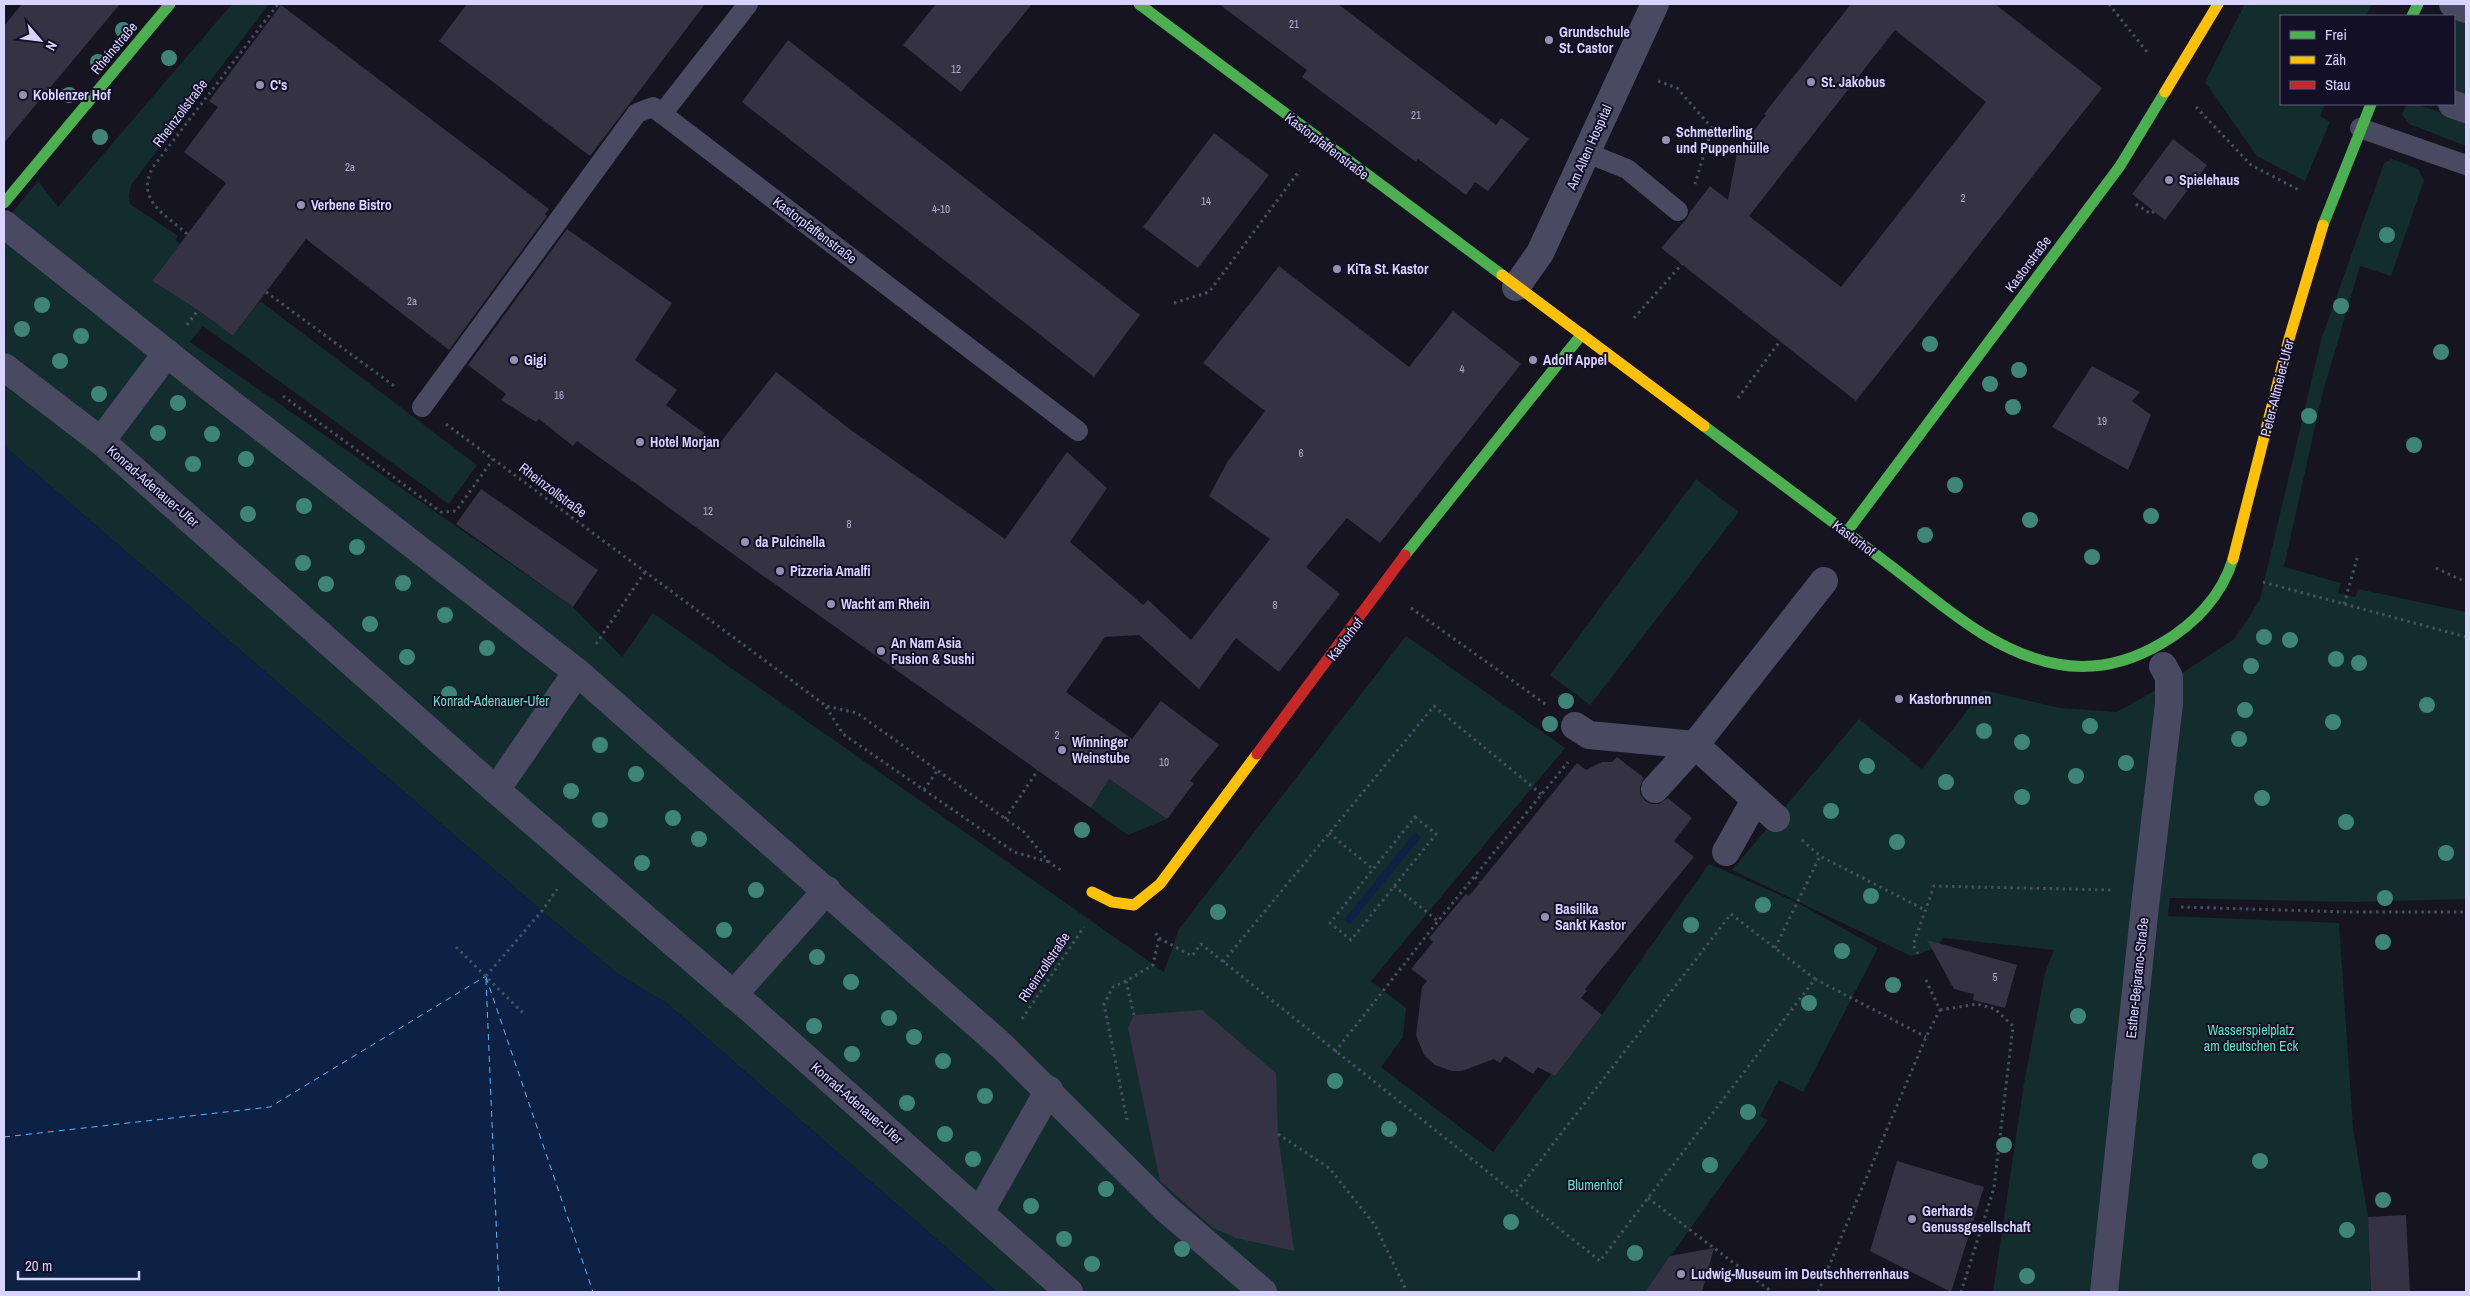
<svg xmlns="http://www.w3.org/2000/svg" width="2470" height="1296" viewBox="0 0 2470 1296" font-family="'Archivo Narrow',sans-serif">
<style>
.green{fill:#132c2d}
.water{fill:#0d2144}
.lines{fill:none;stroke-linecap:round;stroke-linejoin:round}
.ferry{stroke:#62b6ff;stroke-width:1;stroke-dasharray:6 5;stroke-linecap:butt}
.building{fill:#343243;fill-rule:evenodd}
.path{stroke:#44505f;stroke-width:3;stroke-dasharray:2.5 4;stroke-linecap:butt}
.lane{stroke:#4a4962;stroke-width:20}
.street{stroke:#4a4962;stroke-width:28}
.fast{stroke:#4caf50;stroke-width:11}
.slow{stroke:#ffc107;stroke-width:11}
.jam{stroke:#c62828;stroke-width:11}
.tree{fill:#3e8478}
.poi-dot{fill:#9591b1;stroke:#130f26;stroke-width:2}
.labels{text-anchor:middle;stroke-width:4;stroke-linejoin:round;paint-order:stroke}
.number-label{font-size:11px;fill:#b0acd0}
.poi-label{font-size:14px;font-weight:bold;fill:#d9d4ff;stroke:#130f26;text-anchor:start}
.street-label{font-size:14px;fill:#d9d4ff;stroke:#130f26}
.park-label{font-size:14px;fill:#5fe0c0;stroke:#130f26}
</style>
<rect width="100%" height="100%" fill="#161421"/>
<g class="green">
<path d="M 232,4 L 269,4 L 131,185 L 129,195 L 130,204 L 178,236 L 175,240 L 180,244 L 152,281 L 198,310 L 233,336 L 260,301 L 477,465 L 449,504 L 203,326 L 190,342 L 573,607 L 622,657 L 653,613 L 1164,972 L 1179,929 L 1406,636 L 1565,748 L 1371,981 L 1406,1008 L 1403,1037 L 1381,1067 L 1493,1152 L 1551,1074 L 1555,1076 L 1602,1015 L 1709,864 L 1798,903 L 1878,948 L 1803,1092 L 1779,1080 L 1760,1116 L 1768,1120 L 1645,1292 L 997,1292 L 668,1004 L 618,974 L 542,911 L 4,446 L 4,223 L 38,181 L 58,207 Z"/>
<path d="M 2245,4 L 2372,4 L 2366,16 L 2281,16 L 2281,104 L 2325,104 L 2320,116 L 2330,122 L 2305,181 L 2257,156 L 2205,82 Z"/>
<path d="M 2454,17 L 2466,23 L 2466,96 L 2454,91 Z"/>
<path d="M 2407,104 L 2416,104 L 2466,121 L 2466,146 L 2409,124 L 2402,114 Z"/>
<path d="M 2392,159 L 2418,169 L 2424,180 L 2391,276 L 2360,266 L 2322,395 L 2284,567 L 2341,583 L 2338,593 L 2355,597 L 2358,589 L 2466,612 L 2466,899 L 2353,902 L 2170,898 L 2168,916 L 2339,923 L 2353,1128 L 2368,1217 L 2371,1292 L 1993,1292 L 2024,1083 L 2045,973 L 2054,950 L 1943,938 L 1936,948 L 1911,956 L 1732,870 L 1859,719 L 1922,769 L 1983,690 L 2060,708 L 2117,712 L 2156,690 L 2233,640 L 2246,622 L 2260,599 L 2321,340 L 2384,163 Z"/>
<path d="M 1696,479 L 1739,512 L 1590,705 L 1550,675 Z"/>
<path d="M 1109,779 L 1167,819 L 1128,835 L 1091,808 Z"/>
</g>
<g class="water">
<path d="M 4,446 L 542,911 L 618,974 L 668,1004 L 997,1292 L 4,1292 Z"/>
<path d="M 1415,832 L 1421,837 L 1350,924 L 1344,920 Z"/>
</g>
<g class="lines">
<g class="ferry">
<path d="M 486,977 L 593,1292"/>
<path d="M 486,979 L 499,1292"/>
<path d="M 4,1137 L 270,1107 L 486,976"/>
</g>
</g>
<g class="building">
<path d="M 22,4 L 120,4 L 4,143 L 4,26 Z"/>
<path d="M 467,4 L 705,4 L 590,156 L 439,41 Z"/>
<path d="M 936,4 L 1032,4 L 961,92 L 903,45 Z"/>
<path d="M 1219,4 L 1338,4 L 1496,125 L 1501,118 L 1529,139 L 1488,191 L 1475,182 L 1466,195 L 1418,159 L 1416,162 L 1302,77 L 1307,70 Z"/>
<path d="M 1851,4 L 1995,4 L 2102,88 L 1856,401 L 1661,248 L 1687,218 L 1690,212 L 1710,186 L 1728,200 L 1737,153 L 1766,115 L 1764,114 ZM 1895,30 L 1986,102 L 1841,287 L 1749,216 Z"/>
<path d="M 281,5 L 549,209 L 545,214 L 547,216 L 449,350 L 306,239 L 233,336 L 198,310 L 152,281 L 226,183 L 184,152 L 218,107 L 209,101 Z"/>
<path d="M 788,40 L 1140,315 L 1094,377 L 742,102 Z"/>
<path d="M 1214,133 L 1269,175 L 1198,268 L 1143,227 Z"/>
<path d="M 2173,139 L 2207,165 L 2165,220 L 2132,194 Z"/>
<path d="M 567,229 L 672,303 L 635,360 L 677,390 L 666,405 L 719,444 L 776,372 L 851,430 L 1005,539 L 1067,452 L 1107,488 L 1070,542 L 1143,605 L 1148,600 L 1191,640 L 1270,539 L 1209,496 L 1228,461 L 1265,411 L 1203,363 L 1279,266 L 1409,367 L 1453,311 L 1521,364 L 1380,543 L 1347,518 L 1306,567 L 1340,594 L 1279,672 L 1236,638 L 1199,689 L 1139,635 L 1105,637 L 1066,692 L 1132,739 L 1161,701 L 1219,745 L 1190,781 L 1194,783 L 1167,819 L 1109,779 L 1091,808 L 755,570 L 577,441 L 573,446 L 539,419 L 536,422 L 501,400 L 506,394 L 468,365 Z"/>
<path d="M 2092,366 L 2140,392 L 2132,401 L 2151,415 L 2128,470 L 2052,427 Z"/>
<path d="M 481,489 L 598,570 L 573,607 L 456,524 Z"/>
<path d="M 1617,757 L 1644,778 L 1640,786 L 1640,794 L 1645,801 L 1652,804 L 1659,804 L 1668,798 L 1692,818 L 1674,841 L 1694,857 L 1585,989 L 1587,991 L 1581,998 L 1602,1015 L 1555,1076 L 1538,1067 L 1533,1074 L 1505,1056 L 1500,1063 L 1494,1059 L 1462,1071 L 1452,1071 L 1435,1065 L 1424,1055 L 1416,1035 L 1422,987 L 1427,981 L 1411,969 L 1433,942 L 1429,938 L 1466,894 L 1469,896 L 1577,763 L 1586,770 L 1602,762 L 1612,762 Z"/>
<path d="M 1927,940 L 2017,965 L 2005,1008 L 1973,1000 L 1974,994 L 1954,989 Z"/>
<path d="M 1202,1010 L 1276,1073 L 1278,1134 L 1294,1251 L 1236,1238 L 1213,1228 L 1160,1181 L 1128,1028 L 1134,1015 Z"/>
<path d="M 1897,1161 L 1984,1187 L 1951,1292 L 1870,1251 Z"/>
<path d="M 2406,1215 L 2410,1292 L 2371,1292 L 2368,1217 Z"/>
<path d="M 1714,1248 L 1702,1292 L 1645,1292 L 1670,1256 Z"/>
</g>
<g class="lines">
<g class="path">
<path d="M 2109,4 L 2147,52"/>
<path d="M 1658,81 L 1677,88 L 1712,128 L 1695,184"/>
<path d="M 2196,107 L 2251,165 L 2299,190"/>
<path d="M 2136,204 L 2151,214 L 2154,211"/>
<path d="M 187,234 C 165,214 135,200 153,167 L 278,4"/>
<path d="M 266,292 L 397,388"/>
<path d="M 1174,303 L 1209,292 L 1300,170"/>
<path d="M 1634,318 L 1682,264"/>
<path d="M 187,325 L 198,310"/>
<path d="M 283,396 L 441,512 L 456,511 L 493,459"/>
<path d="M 1738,398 L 1780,341"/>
<path d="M 446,424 L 826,706 L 857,713 L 1024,832 L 1050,863 L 1064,872"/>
<path d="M 2436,568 L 2466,582"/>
<path d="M 2263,582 L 2466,637"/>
<path d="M 2344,604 L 2358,555"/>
<path d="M 1411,608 L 1548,706"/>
<path d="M 596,644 L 645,572"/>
<path d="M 826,707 L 843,734 L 1014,852 L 1049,862"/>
<path d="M 924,790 L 937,771"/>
<path d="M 1415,817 L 1436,834 L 1351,940 L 1330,923 Z"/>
<path d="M 1005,819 L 1038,770"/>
<path d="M 1329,833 L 1373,869"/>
<path d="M 1802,840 L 1820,856 L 1925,910"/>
<path d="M 1475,877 L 1480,882"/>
<path d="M 1394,886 L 1438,921"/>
<path d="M 2181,907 L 2348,912 L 2466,912"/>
<path d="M 1159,938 L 1192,956 L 1201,944 L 1600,1261 L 1815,979 L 1731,914 L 1516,1192"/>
<path d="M 456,947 L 524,1014"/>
<path d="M 1775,948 L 1820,856"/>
<path d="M 1918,954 L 1913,945 L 1934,886 L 2111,890"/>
<path d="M 1223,962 L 1434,706 L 1541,794"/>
<path d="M 486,976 L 542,911 L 557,889"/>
<path d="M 1815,979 L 1926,1037"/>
<path d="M 1126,981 L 1113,987 L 1104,1004 L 1127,1120"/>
<path d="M 1940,1010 L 1977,1004 L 1995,1009 L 2013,1026 L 1994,1188 L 1961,1292"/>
<path d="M 1134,1015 L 1126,981 L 1153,965 L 1159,938 L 1155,932"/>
<path d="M 1022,1019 L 1084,927"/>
<path d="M 1335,1052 L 1438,921 L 1568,762"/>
<path d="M 1278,1134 L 1329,1168 L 1375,1225 L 1407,1292"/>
<path d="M 1648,1198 L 1772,1292"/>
<path d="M 1818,1292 L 1926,1037 L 1940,1010 L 1926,980"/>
</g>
<g class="lane">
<path d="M 662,114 L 748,4"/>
<path d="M 2360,128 L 2466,165"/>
<path d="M 1587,153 L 1627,169 L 1678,211"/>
<path d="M 422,407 L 637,113 L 653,107 L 1078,431"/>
</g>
<g class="street">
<path d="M 2453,4 L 2466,9"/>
<path d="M 2452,104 L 2466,109"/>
<path d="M 4,224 L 203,382 L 577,672 L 1003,1047 L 1165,1208 L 1263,1292"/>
<path d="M 1516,287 L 1540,253 L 1655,4"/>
<path d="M 4,367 L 101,441 L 496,790 L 755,1013 L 1069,1292"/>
<path d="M 101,441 L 167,353"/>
<path d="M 1575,726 L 1589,735 L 1695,745 L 1776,818"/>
<path d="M 1655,789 L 1695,745 L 1824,581"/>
<path d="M 496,790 L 577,672"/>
<path d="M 1726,852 L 1755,800"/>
<path d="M 733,995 L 827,890"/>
<path d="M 980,1212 L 1049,1090"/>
<path d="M 2104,1292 L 2145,906 L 2169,704 L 2169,677 L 2163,666"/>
</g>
<g class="fast">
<path d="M 1139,4 L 1502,275"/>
<path d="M 2412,16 L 2418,4"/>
<path d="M 4,203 L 170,4"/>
<path d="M 2323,225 L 2371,104"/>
<path d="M 1704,426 C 1764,471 1824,515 1883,560 C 1936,599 1990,652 2057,664 C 2094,671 2130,662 2162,643 C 2195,624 2222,595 2233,559"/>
<path d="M 1846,533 L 2120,166 L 2165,92"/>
<path d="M 1405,555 L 1582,334"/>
</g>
<g class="slow">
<path d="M 2165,92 L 2218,4"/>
<path d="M 1502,275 L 1704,426"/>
<path d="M 2233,559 L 2289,339 L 2323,225"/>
<path d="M 1092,892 L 1112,902 L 1134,905 L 1160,884 L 1257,754"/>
</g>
<path class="jam" d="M 1257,754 L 1405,555"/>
</g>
<g class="tree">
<circle cx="123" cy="30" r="8"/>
<circle cx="169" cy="58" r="8"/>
<circle cx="98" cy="62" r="8"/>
<circle cx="69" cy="95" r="8"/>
<circle cx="100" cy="137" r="8"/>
<circle cx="2387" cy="235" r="8"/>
<circle cx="42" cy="305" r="8"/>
<circle cx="2341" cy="306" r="8"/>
<circle cx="22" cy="329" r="8"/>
<circle cx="81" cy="336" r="8"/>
<circle cx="1930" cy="344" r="8"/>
<circle cx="2441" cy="352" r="8"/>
<circle cx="60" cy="361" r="8"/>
<circle cx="2019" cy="370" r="8"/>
<circle cx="1990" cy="384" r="8"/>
<circle cx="99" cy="394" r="8"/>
<circle cx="178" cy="403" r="8"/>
<circle cx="2013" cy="407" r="8"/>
<circle cx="2309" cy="416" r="8"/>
<circle cx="158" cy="433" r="8"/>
<circle cx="212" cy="434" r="8"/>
<circle cx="2414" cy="445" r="8"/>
<circle cx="246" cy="459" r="8"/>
<circle cx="193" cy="464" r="8"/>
<circle cx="1955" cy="485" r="8"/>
<circle cx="304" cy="506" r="8"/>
<circle cx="248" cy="514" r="8"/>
<circle cx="2151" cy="516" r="8"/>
<circle cx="2030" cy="520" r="8"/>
<circle cx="1925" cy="535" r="8"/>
<circle cx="357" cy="547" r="8"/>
<circle cx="2092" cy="557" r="8"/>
<circle cx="303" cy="563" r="8"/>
<circle cx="403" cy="583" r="8"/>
<circle cx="326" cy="584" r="8"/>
<circle cx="445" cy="615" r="8"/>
<circle cx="370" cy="624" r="8"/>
<circle cx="2264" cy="637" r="8"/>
<circle cx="2290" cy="640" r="8"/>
<circle cx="487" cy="648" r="8"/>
<circle cx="407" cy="657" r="8"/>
<circle cx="2336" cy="659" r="8"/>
<circle cx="2359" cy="663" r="8"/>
<circle cx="2251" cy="666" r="8"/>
<circle cx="449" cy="694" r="8"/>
<circle cx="1566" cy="701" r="8"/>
<circle cx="2427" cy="705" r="8"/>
<circle cx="2245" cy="710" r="8"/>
<circle cx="2333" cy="722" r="8"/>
<circle cx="1550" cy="724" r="8"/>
<circle cx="2090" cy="726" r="8"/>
<circle cx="1984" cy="731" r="8"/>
<circle cx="2239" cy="739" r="8"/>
<circle cx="2022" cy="742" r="8"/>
<circle cx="600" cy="745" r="8"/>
<circle cx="2126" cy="763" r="8"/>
<circle cx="1867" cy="766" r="8"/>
<circle cx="636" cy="774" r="8"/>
<circle cx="2076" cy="776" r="8"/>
<circle cx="1946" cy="782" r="8"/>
<circle cx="571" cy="791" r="8"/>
<circle cx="2022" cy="797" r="8"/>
<circle cx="2262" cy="798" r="8"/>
<circle cx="1831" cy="811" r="8"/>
<circle cx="673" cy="818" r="8"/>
<circle cx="600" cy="820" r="8"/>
<circle cx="2346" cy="822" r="8"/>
<circle cx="1082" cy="830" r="8"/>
<circle cx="699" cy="839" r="8"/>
<circle cx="1897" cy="842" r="8"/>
<circle cx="2446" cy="853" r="8"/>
<circle cx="642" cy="863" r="8"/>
<circle cx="756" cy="890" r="8"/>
<circle cx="1871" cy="896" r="8"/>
<circle cx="2385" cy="898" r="8"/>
<circle cx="1763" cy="905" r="8"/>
<circle cx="1218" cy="912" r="8"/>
<circle cx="1691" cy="925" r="8"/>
<circle cx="724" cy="930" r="8"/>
<circle cx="2383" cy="942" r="8"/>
<circle cx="1842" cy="951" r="8"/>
<circle cx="817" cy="957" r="8"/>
<circle cx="851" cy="982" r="8"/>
<circle cx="1893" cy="985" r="8"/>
<circle cx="1809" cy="1003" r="8"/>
<circle cx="2078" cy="1016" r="8"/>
<circle cx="889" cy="1018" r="8"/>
<circle cx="814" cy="1026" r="8"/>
<circle cx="914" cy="1037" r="8"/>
<circle cx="852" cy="1054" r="8"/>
<circle cx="943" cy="1061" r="8"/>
<circle cx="1335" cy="1081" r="8"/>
<circle cx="985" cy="1096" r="8"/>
<circle cx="907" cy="1103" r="8"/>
<circle cx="1748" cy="1112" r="8"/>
<circle cx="1389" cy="1129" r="8"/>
<circle cx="945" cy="1134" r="8"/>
<circle cx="2004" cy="1145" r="8"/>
<circle cx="973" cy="1159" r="8"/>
<circle cx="2260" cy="1161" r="8"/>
<circle cx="1710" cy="1165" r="8"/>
<circle cx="1106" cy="1189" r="8"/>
<circle cx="2383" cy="1200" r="8"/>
<circle cx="1031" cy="1206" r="8"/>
<circle cx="1511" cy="1222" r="8"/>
<circle cx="2347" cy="1230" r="8"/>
<circle cx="1064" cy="1239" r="8"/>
<circle cx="1182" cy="1249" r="8"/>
<circle cx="1635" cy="1253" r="8"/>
<circle cx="1092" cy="1264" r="8"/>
<circle cx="2027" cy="1276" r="8"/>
</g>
<g class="poi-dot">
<circle cx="1549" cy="40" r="5"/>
<circle cx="1811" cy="82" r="5"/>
<circle cx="260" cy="85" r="5"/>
<circle cx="23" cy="95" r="5"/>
<circle cx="1666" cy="140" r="5"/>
<circle cx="2169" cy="180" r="5"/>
<circle cx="301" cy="205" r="5"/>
<circle cx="1337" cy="269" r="5"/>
<circle cx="514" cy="360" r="5"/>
<circle cx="1533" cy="360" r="5"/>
<circle cx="640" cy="442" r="5"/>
<circle cx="745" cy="542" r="5"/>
<circle cx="780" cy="571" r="5"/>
<circle cx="831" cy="604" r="5"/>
<circle cx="881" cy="651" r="5"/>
<circle cx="1899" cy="699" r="5"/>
<circle cx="1062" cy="750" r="5"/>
<circle cx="1545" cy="917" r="5"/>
<circle cx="1912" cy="1219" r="5"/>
<circle cx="1681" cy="1274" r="5"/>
</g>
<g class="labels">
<g class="number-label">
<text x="1294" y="28">21</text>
<text x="956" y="73">12</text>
<text x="1416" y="119">21</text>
<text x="350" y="171">2a</text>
<text x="1963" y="202">2</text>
<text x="1206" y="205">14</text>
<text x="941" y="213">4-10</text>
<text x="412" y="305">2a</text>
<text x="1462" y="373">4</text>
<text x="559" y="399">16</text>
<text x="2102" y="425">19</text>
<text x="1301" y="457">6</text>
<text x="708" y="515">12</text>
<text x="849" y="528">8</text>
<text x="1275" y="609">8</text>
<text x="1057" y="739">2</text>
<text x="1164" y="766">10</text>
<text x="1995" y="981">5</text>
</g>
<g class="poi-label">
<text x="1559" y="37">Grundschule<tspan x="1559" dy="16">St. Castor</tspan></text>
<text x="1821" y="87">St. Jakobus</text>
<text x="270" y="90">C's</text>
<text x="33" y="100">Koblenzer Hof</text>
<text x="1676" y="137">Schmetterling<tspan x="1676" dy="16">und Puppenhülle</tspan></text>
<text x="2179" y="185">Spielehaus</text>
<text x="311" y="210">Verbene Bistro</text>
<text x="1347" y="274">KiTa St. Kastor</text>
<text x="524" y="365">Gigi</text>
<text x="1543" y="365">Adolf Appel</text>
<text x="650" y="447">Hotel Morjan</text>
<text x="755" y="547">da Pulcinella</text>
<text x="790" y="576">Pizzeria Amalfi</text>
<text x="841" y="609">Wacht am Rhein</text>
<text x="891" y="648">An Nam Asia<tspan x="891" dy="16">Fusion &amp; Sushi</tspan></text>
<text x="1909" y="704">Kastorbrunnen</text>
<text x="1072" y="747">Winninger<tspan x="1072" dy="16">Weinstube</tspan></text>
<text x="1555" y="914">Basilika<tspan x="1555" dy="16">Sankt Kastor</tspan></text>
<text x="1922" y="1216">Gerhards<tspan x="1922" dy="16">Genussgesellschaft</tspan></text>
<text x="1691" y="1279">Ludwig-Museum im Deutschherrenhaus</text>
</g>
<g class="street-label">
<text transform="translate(114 48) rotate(-50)" y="5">Rheinstraße</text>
<text transform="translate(180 113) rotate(-53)" y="5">Rheinzollstraße</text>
<text transform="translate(1327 146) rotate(37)" y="5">Kastorpfaffenstraße</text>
<text transform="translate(1589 147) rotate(-66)" y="5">Am Alten Hospital</text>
<text transform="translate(815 230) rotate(37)" y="5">Kastorpfaffenstraße</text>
<text transform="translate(2028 264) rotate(-53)" y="5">Kastorstraße</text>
<text transform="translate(2277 388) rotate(-76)" y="5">Peter-Altmeier-Ufer</text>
<text transform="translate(153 486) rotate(41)" y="5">Konrad-Adenauer-Ufer</text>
<text transform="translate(553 490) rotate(37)" y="5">Rheinzollstraße</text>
<text transform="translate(1854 538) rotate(37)" y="5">Kastorhof</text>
<text transform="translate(1345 639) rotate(-53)" y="5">Kastorhof</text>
<text transform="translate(1044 967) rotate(-56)" y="5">Rheinzollstraße</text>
<text transform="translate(2137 978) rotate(-84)" y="5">Esther-Bejarano-Straße</text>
<text transform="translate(857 1103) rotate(41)" y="5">Konrad-Adenauer-Ufer</text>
</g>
<g class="park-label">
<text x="491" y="706">Konrad-Adenauer-Ufer</text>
<text x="2251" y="1035">Wasserspielplatz<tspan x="2251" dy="16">am deutschen Eck</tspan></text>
<text x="1595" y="1190">Blumenhof</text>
</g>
</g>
<rect width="2470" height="1296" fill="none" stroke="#d9d4ff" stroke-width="10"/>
<rect x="2280" y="15" width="175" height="90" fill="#130f26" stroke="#625e7d"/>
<rect x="2290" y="31" width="25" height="8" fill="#4caf50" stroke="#625e7d"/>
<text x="2325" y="40" font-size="15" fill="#d9d4ff">Frei</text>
<rect x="2290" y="56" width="25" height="8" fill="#ffc107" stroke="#625e7d"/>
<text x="2325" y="65" font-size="15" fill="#d9d4ff">Zäh</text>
<rect x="2290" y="81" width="25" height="8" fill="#c62828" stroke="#625e7d"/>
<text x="2325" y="90" font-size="15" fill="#d9d4ff">Stau</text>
<g transform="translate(40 40) rotate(118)" stroke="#130f26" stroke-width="4" paint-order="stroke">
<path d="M0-4L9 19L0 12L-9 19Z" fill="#d9d4ff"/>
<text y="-8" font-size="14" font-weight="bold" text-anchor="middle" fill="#d9d4ff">N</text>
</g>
<path d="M18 1271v8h121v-8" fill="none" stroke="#d9d4ff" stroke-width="2.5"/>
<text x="25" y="1271" font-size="15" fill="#d9d4ff" stroke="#130f26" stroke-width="4" paint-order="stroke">20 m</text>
</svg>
